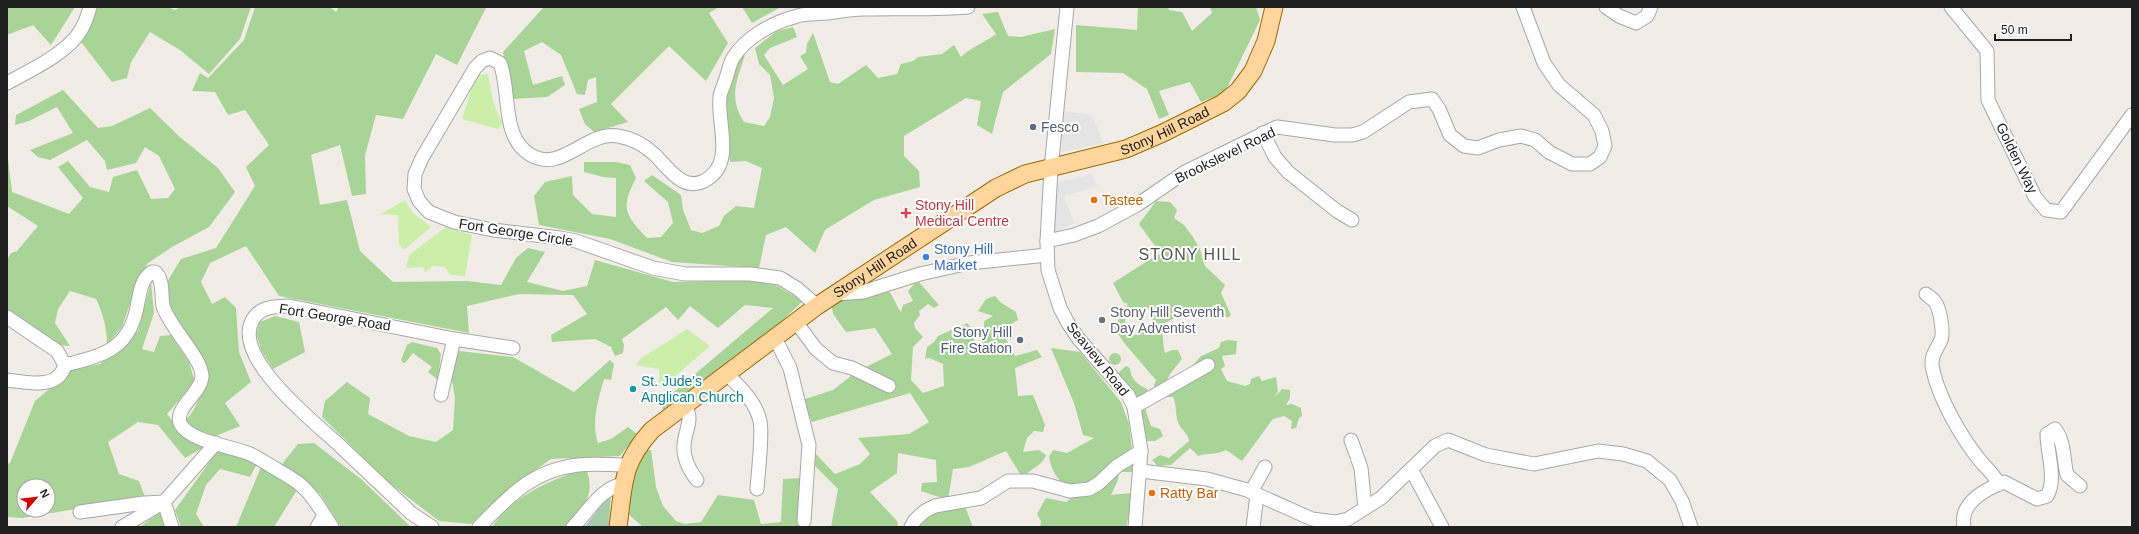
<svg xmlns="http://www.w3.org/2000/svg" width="2139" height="534" viewBox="0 0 2139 534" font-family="Helvetica,sans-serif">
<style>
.grass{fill:#cbefa8}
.forest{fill:#a9d497;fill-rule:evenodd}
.cemetery{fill:#a5ccab}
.parking{fill:#e4e4e4}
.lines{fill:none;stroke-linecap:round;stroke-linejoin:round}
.minor-casing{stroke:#a7a7a7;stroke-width:15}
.major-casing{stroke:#9c6900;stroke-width:19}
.minor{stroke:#fff;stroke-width:13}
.major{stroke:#ffd59d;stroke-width:17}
.service-dot{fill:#5c6f8a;stroke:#fff;stroke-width:1.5}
.food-dot{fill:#e8710a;stroke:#fff;stroke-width:1.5}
.health-dot{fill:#e0444e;stroke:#fff;stroke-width:1.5}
.shop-dot{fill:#3f7fe0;stroke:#fff;stroke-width:1.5}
.worship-dot{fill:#6b7280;stroke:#fff;stroke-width:1.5}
.culture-dot{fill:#0f9aa8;stroke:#fff;stroke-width:1.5}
.labels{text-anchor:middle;stroke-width:4;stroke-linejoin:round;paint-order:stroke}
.service-label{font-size:14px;fill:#4e5e75;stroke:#fff;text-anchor:start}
.street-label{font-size:14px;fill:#202020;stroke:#fff}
.food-label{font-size:14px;fill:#c56008;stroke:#fff;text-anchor:start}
.health-label{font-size:14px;fill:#be3a42;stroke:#fff;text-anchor:start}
.shop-label{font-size:14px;fill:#366cbe;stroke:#fff;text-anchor:start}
.worship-label{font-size:14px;fill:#5b616d;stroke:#fff;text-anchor:start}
.culture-label{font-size:14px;fill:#0d838f;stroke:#fff;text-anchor:start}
.quarter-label{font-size:16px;letter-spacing:1px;fill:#535353;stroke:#fff}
</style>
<rect width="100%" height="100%" fill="#f1ede6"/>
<g class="grass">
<path d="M 488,74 L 493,101 L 502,123 L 498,129 L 462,119 L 472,87 L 480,75 Z"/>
<path d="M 405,200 L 413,213 L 431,227 L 404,250 L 399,244 L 398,215 L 381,214 Z"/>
<path d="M 446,227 L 472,235 L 465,276 L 450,275 L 445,267 L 433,266 L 426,272 L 423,267 L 406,268 L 409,255 Z"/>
<path d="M 687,329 L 710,346 L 672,379 L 659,384 L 659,369 L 636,365 L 640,359 Z"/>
</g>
<g class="forest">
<path d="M 7,7 L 75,7 L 51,45 L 33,25 L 7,35 Z"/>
<path d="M 98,7 L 168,7 L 175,10 L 181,7 L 251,7 L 240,39 L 209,74 L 180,50 L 150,32 L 131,62 L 127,78 L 112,82 L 81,42 Z"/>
<path d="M 255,7 L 330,7 L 336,12 L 339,7 L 489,7 L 486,8 L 457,65 L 436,54 L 403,119 L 376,115 L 365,155 L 366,194 L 352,196 L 340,145 L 311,155 L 320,205 L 347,200 L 360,251 L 393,282 L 467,281 L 501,285 L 516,258 L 528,248 L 545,252 L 527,282 L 563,291 L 587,286 L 595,260 L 673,282 L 767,280 L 803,301 L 750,351 L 663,414 L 662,402 L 773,308 L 745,305 L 718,328 L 690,306 L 678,320 L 666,307 L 622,339 L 624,345 L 623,353 L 615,356 L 611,347 L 595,339 L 552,342 L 551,335 L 587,314 L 573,295 L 519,294 L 467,306 L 469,333 L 279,296 L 246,246 L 210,263 L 201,282 L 212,304 L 225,297 L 236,308 L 239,352 L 251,382 L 225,403 L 240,426 L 213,437 L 191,430 L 183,422 C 197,411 201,393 206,376 L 166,303 L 167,282 L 181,259 L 216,248 L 255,186 L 246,167 L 269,145 L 245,110 L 228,115 L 215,92 L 192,91 L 200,73 L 208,78 L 244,40 Z"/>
<path d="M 544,7 L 719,7 L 709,13 L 728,43 L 706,81 L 669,46 L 611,104 L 628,122 L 594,132 L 585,124 L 579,109 L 597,102 L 596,77 L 588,80 L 585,95 L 577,94 L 561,55 L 542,42 L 524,51 L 533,85 L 562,76 L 565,85 L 547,97 L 513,99 L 503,52 Z"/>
<path d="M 742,7 L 779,7 L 779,8 L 752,23 Z"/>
<path d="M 1138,7 L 1168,7 L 1169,10 L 1182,12 L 1192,31 L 1212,13 L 1210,7 L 1256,7 L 1260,20 L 1225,92 L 1201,102 L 1190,82 L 1159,91 L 1169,115 L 1159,119 L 1147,89 L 1123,73 L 1076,72 L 1076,25 L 1137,30 Z"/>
<path d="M 998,12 L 1008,36 L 1021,37 L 1055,29 L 1051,54 L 1003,92 L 992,134 L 977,125 L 981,101 L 966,98 L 904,136 L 904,156 L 919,171 L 920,187 L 874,200 L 854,212 L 825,230 L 815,253 L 786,227 L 766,235 L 759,268 L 672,262 L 610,239 L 539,225 L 534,196 L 545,182 L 572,176 L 573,195 L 592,214 L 616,217 L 616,178 L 603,177 L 584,172 L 584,162 L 616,162 L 630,165 L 636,178 C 620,209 625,214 647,238 L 661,237 L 673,223 L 668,202 L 644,181 L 652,175 L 681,195 L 683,210 L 691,230 L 702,233 L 719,226 L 724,216 L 736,206 L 754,208 L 762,168 L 746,161 L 730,162 L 727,142 L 726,91 L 739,58 L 745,55 C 737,81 728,97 744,122 L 764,126 L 770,117 L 774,98 L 770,75 L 759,64 L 755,48 L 777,31 L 793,27 L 797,37 L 770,48 L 764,55 L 783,85 L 808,69 L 800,56 L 806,53 L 807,44 L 813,33 L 830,82 L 838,84 L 866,65 L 878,78 L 897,74 L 901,64 L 913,61 L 918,57 L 942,54 L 954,45 L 961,57 C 971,47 984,43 996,34 L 982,14 Z"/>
<path d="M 63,90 L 98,128 L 112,126 L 150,108 L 181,138 L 218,168 L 235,192 L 209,227 L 172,247 L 148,263 L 138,280 L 122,327 L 107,345 C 107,329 103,313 96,299 L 70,291 L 58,309 L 55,323 L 70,346 L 57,345 L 7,313 L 7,260 L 11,253 L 17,251 L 38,226 L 7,206 L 7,151 L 12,192 L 69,214 L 83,198 L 58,167 L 68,161 L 90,187 L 109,192 L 113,177 L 137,170 L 151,199 L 168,198 L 175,189 L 159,156 L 145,147 L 136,163 L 107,170 L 105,161 L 87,140 L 50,160 L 38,157 L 30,150 L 73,133 L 57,107 L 29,121 L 15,125 L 16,115 Z"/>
<path d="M 1156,201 L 1170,202 L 1177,210 L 1174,218 L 1184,225 L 1193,237 L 1200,249 L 1205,266 L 1225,285 L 1221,293 L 1231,315 L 1229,317 C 1223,317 1203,318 1201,317 C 1192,314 1187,308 1177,310 L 1177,317 L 1161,325 C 1164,334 1162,343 1165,353 L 1172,350 L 1178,350 L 1182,359 L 1170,374 L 1161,393 L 1155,392 L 1154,385 L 1156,380 L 1125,344 L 1114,328 L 1128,304 L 1123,302 L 1113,283 L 1160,253 L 1139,224 ZM 1140,307 L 1154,311 L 1151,328 L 1132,336 C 1125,328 1122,321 1129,312 L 1138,312 Z"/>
<path d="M 151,282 L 154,313 L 142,349 L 154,352 L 160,336 L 171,335 L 189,362 L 195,382 L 167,414 L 187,439 L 206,446 L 185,458 L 158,425 L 138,422 L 108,442 L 119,474 L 139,481 L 145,497 L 23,518 L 7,517 L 7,464 L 10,463 L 35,401 L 72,370 L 100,364 L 138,331 ZM 24,486 L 48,486 L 48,510 L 24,510 Z"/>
<path d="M 919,282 L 939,305 L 934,308 L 928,304 L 919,311 L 920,315 L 914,323 L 915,328 L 923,337 L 913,347 L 911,380 L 923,393 L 944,386 L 943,364 L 929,358 L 925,359 L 927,347 L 934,342 L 938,336 L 967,323 L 974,331 L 974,343 L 979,346 L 984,336 L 984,321 L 993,316 L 978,311 L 986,299 L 995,296 L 1000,302 L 1016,312 L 1018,320 L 1001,330 L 1015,356 L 1037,350 L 1042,357 L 1015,368 L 1018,396 L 1033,395 L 1045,425 L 1043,432 L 1034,431 L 1027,438 L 1023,452 L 1039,450 L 1046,455 C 1041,466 1034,467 1025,475 L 1026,478 L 1020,474 L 1006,451 L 969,467 L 953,469 L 948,500 L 921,491 L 922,483 L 937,482 L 936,460 L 898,453 L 897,473 L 870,492 L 897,521 L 898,527 L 831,527 L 838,489 L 815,466 L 814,452 L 835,474 L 860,464 L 870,454 L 858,438 L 909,434 L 929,422 L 910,393 L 812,422 L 802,400 L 833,390 L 856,372 L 892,354 L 875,328 L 846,332 L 833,314 L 832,307 L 837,302 L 885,288 C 895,296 894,303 901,312 L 903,305 L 913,301 L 908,291 L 915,283 Z"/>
<path d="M 275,316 L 299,322 L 305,352 L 273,369 L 261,350 L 256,333 L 260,322 Z"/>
<path d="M 1228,340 L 1237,341 L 1236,354 L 1222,356 L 1225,366 L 1221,369 L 1227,381 L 1245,386 L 1250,384 L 1251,379 L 1259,376 L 1262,381 L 1276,377 L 1278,391 L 1275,397 L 1282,389 L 1290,390 L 1290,398 L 1286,405 L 1292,404 L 1301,408 L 1302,416 L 1299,418 L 1296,428 L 1291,429 L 1292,421 L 1284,416 L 1273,419 L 1242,461 L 1226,450 C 1214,456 1209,452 1198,456 L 1190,448 L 1171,465 L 1158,466 L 1152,460 L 1160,455 L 1169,458 L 1189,441 C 1188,432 1181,431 1178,422 C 1175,415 1177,405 1173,397 L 1165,397 L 1201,356 L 1219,348 L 1221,342 Z"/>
<path d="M 412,342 L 437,348 L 441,354 L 438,380 L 428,372 L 432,367 L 413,353 L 405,363 L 403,363 L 401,360 L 407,345 Z"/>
<path d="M 1051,348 L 1080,352 L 1121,402 L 1129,424 L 1132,450 C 1122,458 1099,481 1089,485 C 1066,494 1053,478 1049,457 L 1053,450 L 1067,453 L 1094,438 L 1083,435 L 1074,403 Z"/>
<path d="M 459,351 L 513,357 L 574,392 L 610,360 L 614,364 L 611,380 L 604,379 C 598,400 591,423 598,443 L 611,439 L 628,427 L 637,434 L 620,456 L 551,459 L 508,489 L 471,524 L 439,521 L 388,482 L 322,417 L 325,401 L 347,382 L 370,398 L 368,414 L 409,436 L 436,442 L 453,430 L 455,398 L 451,374 Z"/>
<circle cx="1115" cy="359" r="6"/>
<path d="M 1126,366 L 1130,368 C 1130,378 1138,385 1147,389 L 1148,394 L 1134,397 L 1117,376 L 1119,372 Z"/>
<path d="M 1145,408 L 1151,426 L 1160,429 L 1163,436 L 1155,441 L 1147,441 L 1143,432 L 1139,412 Z"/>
<path d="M 314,443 L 361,479 L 411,527 L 341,527 L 320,494 L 282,464 L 298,444 Z"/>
<path d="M 218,450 L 257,464 L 250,477 L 220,469 L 206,485 L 196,514 L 204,527 L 181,527 L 175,510 Z"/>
<path d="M 640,450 L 651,450 L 656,487 L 663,506 L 676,521 L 685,524 L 701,522 L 718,495 L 754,500 L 761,524 L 781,522 L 783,479 L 801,478 L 798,512 L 802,527 L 643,527 L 627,513 L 629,489 Z"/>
<path d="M 1133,460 L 1132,472 L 1119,472 L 1118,480 L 1111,495 L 1130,493 L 1130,511 L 1126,527 L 1040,527 L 1041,521 L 1037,514 L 1046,498 L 1066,502 L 1078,493 Z"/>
<path d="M 261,467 L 297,490 L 274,527 L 236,527 Z"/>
<path d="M 586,468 C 596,495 584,508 566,527 L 492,527 C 513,495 551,480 586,468 Z"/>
<path d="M 964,504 L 973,527 L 915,527 L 936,509 Z"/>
<path d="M 160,512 L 166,527 L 140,527 Z"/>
</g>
<path class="cemetery" d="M 611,492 L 609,527 L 584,527 L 587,524 Z"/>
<g class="parking">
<path d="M 1064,111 L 1092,115 L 1103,143 L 1061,152 Z"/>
<path d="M 1092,174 L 1097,186 L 1064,196 L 1074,224 L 1054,232 L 1056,183 Z"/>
</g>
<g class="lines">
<g class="minor-casing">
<g id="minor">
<path d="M 1067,7 L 1051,169 L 1047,241 L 1048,270 L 1060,308 L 1068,323 L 1078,338 L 1128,395 L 1134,407 L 1141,451 L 1135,527"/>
<path d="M 1606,7 L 1619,16 L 1636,23 L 1647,16 L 1651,7"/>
<path d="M 1951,7 L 1987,51 L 1988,100 L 2035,197 L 2046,210 L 2061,212 L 2132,115"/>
<path d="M 7,83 C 29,71 68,53 81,30 C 85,23 88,15 90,7"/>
<path d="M 1263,133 L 1275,157 L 1288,172 L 1337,211 L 1352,220"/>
<path d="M 1047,241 L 1074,235 L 1098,226 L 1137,205 L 1185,172 L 1277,127 L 1335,135 L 1352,135 L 1363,132 L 1409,102 L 1432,99 L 1439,109 L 1450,135 L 1464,146 L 1478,148 L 1499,140 L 1521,136 L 1535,140 L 1549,152 L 1572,164 L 1590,164 L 1600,157 L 1605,146 L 1602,131 L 1594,115 L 1559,85 L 1544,63 L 1523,7"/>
<path d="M 835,294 L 863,292 L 920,274 L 969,263 L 1047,255"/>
<path d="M 1926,294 C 1928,296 1933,299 1935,302 C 1940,308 1944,333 1941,340 C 1937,349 1931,355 1932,365 C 1937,396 1962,439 1982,463 C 1989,470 1994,475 1999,484"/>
<path d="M 817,306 L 798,289 L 780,278 L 750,274 L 685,274 L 653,268 L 576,241 L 560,238 L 493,230 L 454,222 L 429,212 L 419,201 L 414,189 L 415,174 L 422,158 L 475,68 L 482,61 L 490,58 L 500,63 C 510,88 502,130 524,150 C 558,180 584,130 618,136 C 632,138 644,145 654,154 C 668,167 682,192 704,181 C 736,164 717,126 720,97 C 720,92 724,86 725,81 C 728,74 729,65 733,58 C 745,38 772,23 794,17 C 804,13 817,14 828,13 C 840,11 853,9 865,9 C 900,8 933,10 968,7"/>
<path d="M 7,317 L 57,351 L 65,365 C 106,355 131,348 138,302 C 140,291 142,278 152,272 L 155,272 C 164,279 161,295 163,306 C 169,327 203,359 202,377 C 201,393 172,410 181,425 C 192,442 231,446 250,454 C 257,457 264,462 271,466 C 279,471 289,476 297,482 C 312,493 322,512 332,527"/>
<path d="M 796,322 L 816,349 L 833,363 L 852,368 L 889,386"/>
<path d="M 775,338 L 790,368 L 809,445 L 804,521"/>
<path d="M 727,374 C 740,387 756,402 760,421 C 763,435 758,473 757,489"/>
<path d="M 7,380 C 26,382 58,391 65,365"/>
<path d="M 441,395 L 454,339"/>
<path d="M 685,405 C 694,421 685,429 684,445 C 683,458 690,471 697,480"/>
<path d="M 1134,407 L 1208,365"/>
<path d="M 1351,440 L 1361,468 L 1365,508"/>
<path d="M 1411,469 L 1442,527"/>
<path d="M 1141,471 L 1207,479 L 1247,490 L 1312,519 L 1335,522 L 1348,519 L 1381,498 L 1435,446 L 1448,440 L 1486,455 L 1534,464 L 1598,451 L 1623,454 L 1647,461 L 1670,480 L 1682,501 L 1691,527"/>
<path d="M 1251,492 L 1265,467"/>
<path d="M 164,502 L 172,527"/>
<path d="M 80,512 L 144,503 L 164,502"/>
<path d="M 122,527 L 164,502 L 216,443"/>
<path d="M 317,527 L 324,516"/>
<path d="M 432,527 L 411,513 C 387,490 362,467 338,444 C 314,422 233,358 252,321 C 260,306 273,307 289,306 L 454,339 L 513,348"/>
<path d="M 479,527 C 509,496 533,470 578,465 C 594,463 611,465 627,465"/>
<path d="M 573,527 C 589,511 600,488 624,484"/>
<path d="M 911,527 L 915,520 L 925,511 L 935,506 L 981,498 L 1008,481 L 1033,481 L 1070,491 L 1089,489 L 1098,484 L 1117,466 L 1141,451"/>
<path d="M 1253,527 L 1257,495"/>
<path d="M 1964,527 C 1959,503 1986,489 2004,482 L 2037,499 L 2047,496 C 2057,479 2047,453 2047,434 L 2055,429 C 2065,442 2063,459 2067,475 L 2080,486"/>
</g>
</g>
<g class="major-casing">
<g id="major">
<path id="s1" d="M 618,527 C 624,484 621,464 652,430 L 817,306 L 996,188 L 1025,174 L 1126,149 L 1163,133 L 1223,103 L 1238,91 L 1253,71 L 1266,41 L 1274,7"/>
</g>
</g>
<use href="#minor" class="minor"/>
<use href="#major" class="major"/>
</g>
<g class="service-dot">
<circle cx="1033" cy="127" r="4"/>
<circle cx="1020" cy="340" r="4"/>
</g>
<g class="food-dot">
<circle cx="1094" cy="200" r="4"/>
<circle cx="1152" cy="493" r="4"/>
</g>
<path class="health-dot" d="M904 207h4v4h4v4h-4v4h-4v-4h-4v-4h4z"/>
<circle class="shop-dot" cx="926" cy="257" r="4"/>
<circle class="worship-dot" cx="1102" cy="320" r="4"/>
<circle class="culture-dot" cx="633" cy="389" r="4"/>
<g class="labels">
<g class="service-label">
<text x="1041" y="132">Fesco</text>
<text x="1012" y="337" text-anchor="end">Stony Hill<tspan x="1012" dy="16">Fire Station</tspan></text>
</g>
<g class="street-label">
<text dy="5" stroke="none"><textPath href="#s1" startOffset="705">Stony Hill Road</textPath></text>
<text transform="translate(1225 155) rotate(-26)" y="5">Brookslevel Road</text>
<text transform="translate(2017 158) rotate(64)" y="5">Golden Way</text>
<text transform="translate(516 232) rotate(9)" y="5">Fort George Circle</text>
<text dy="5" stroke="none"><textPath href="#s1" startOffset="381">Stony Hill Road</textPath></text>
<text transform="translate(335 317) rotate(9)" y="5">Fort George Road</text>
<text transform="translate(1098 359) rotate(51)" y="5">Seaview Road</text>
</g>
<g class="food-label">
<text x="1102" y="205">Tastee</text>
<text x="1160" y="498">Ratty Bar</text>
</g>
<g class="health-label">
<text x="915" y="210">Stony Hill<tspan x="915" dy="16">Medical Centre</tspan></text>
</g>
<g class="shop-label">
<text x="934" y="254">Stony Hill<tspan x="934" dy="16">Market</tspan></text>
</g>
<g class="worship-label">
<text x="1110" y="317">Stony Hill Seventh<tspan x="1110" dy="16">Day Adventist</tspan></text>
</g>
<g class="culture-label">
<text x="641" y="386">St. Jude's<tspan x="641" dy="16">Anglican Church</tspan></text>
</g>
<g class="quarter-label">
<text x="1190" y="260">STONY HILL</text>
</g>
</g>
<rect width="2139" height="534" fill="none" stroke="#202020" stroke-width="16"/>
<g transform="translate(36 498) rotate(62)"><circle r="19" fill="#ffffff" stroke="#a6a6a6"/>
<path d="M0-3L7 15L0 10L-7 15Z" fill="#d00100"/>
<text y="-6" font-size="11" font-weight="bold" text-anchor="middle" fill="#202020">N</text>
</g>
<path d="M1995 34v6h76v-6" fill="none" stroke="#202020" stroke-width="2"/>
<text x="2001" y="34" font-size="12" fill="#202020" stroke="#ffffff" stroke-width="3" paint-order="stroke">50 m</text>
</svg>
